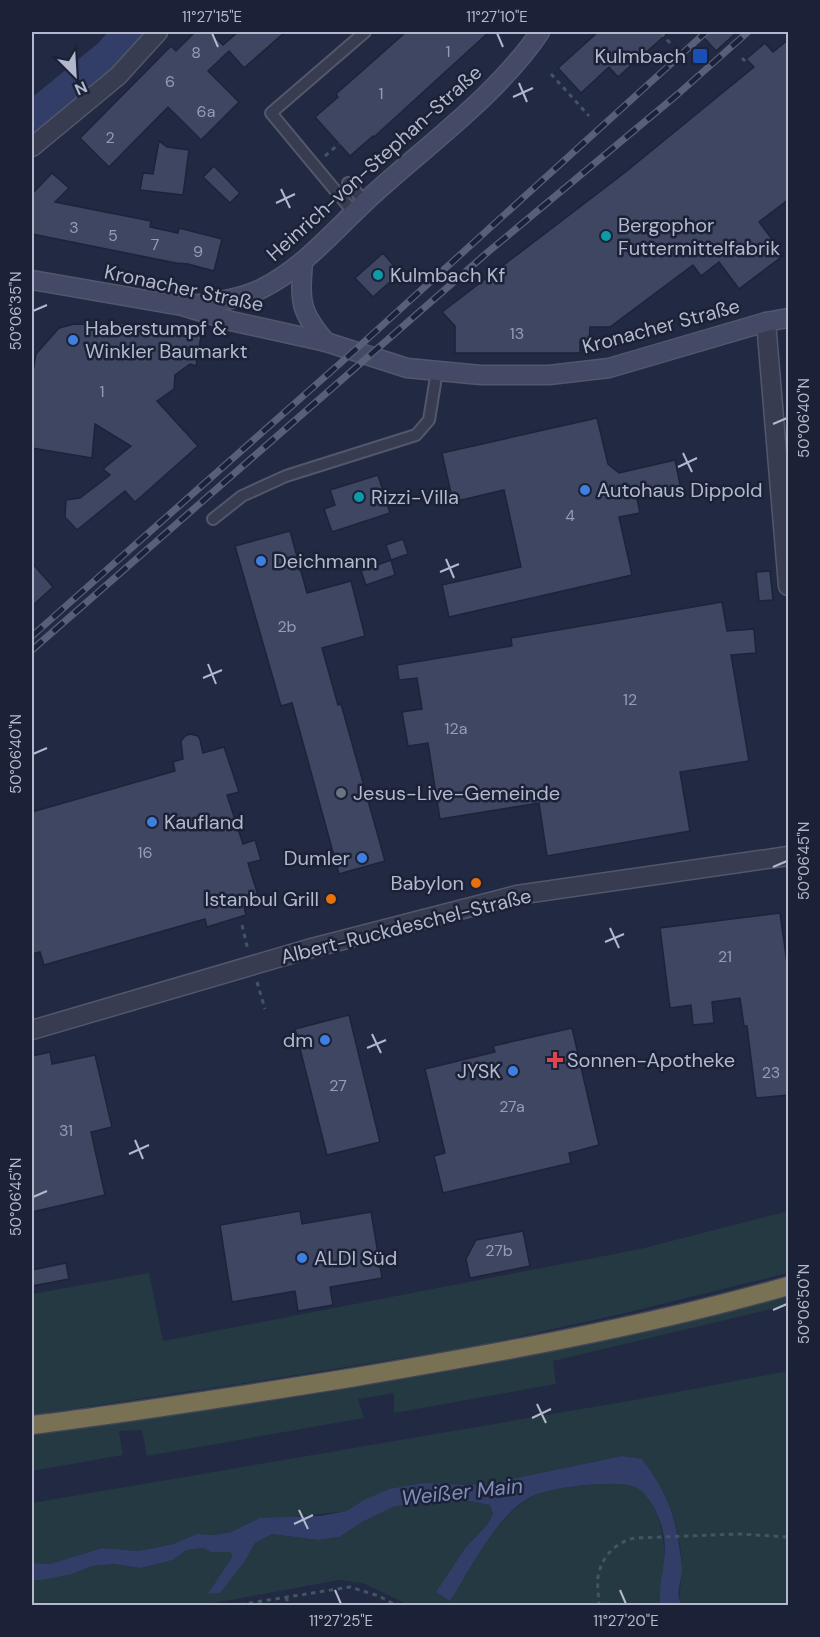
<svg xmlns="http://www.w3.org/2000/svg" width="820" height="1637" viewBox="0 0 820 1637" font-family="'DM Sans',sans-serif">
<style>
.green{fill:#243942}
.water{fill:#333e68}
.lines{fill:none;stroke-linecap:round;stroke-linejoin:round}
.river{stroke:#333e68;stroke-width:32}
.building{fill:#3e4662;stroke:#1e2338;stroke-width:1.5}
.lane-casing{stroke:#52576c;stroke-width:14}
.street-casing{stroke:#52576c;stroke-width:21}
.secondary-casing{stroke:#52576c;stroke-width:21}
.highway-casing{stroke:#3f4459;stroke-width:21}
.path{stroke:#42565f;stroke-width:3;stroke-dasharray:4.5 4.5;stroke-linecap:butt}
.lane{stroke:#373c51;stroke-width:10}
.street{stroke:#373c51;stroke-width:18}
.secondary{stroke:#444a65;stroke-width:18}
.highway{stroke:#787153;stroke-width:18}
.rail-casing{stroke:#585f79;stroke-width:7}
.rail{stroke:#1b2136;stroke-width:4.5;stroke-dasharray:14;stroke-linecap:butt}
.ticks{fill:none;stroke:#b3b8cc;stroke-width:2}
.transit-dot{fill:#1a4fb4;stroke:#1b2136;stroke-width:2}
.culture-dot{fill:#0f9aa8;stroke:#1b2136;stroke-width:2}
.shop-dot{fill:#3f7fe0;stroke:#1b2136;stroke-width:2}
.worship-dot{fill:#6b7280;stroke:#1b2136;stroke-width:2}
.food-dot{fill:#e8710a;stroke:#1b2136;stroke-width:2}
.health-dot{fill:#e0444e;stroke:#1b2136;stroke-width:2}
.labels{text-anchor:middle;stroke-width:5;stroke-linejoin:round;paint-order:stroke}
.number-label{font-size:16px;fill:#969cb2}
.poi-label{font-size:20px;fill:#b3b8cc;stroke:#1b2136;text-anchor:start}
.street-label{font-size:20px;fill:#b3b8cc;stroke:#1b2136}
.water-label{font-size:21px;font-style:italic;fill:#808dba;stroke:#1b2136}
.neatline{fill:none;stroke:#b3b8cc;stroke-width:2}
.ticks-label{font-size:15px;text-anchor:middle;fill:#b3b8cc}
</style>
<rect width="100%" height="100%" fill="#222942"/>
<g class="green">
<path d="M 788,1211 L 788,1273 L 617,1315 L 481,1345 L 284,1377 L 32,1415 L 32,1294 L 149,1273 L 163,1341 L 640,1249 Z"/>
<path d="M 788,1296 L 788,1304 L 780,1307 L 553,1361 L 556,1384 L 394,1413 L 394,1393 L 358,1399 L 364,1418 L 147,1456 L 142,1430 L 119,1431 L 123,1455 L 32,1471 L 32,1436 C 285,1399 541,1365 788,1296 Z"/>
<path d="M 788,1371 L 788,1605 L 682,1605 L 679,1601 C 679,1590 682,1579 682,1568 C 680,1523 668,1494 641,1459 L 622,1456 L 488,1484 L 460,1485 L 362,1501 L 348,1511 L 293,1517 L 243,1527 L 231,1532 L 214,1535 L 197,1534 L 173,1544 L 155,1548 L 137,1551 L 102,1548 L 50,1564 L 32,1563 L 32,1503 L 640,1399 Z"/>
<path d="M 611,1482 C 618,1483 627,1484 634,1486 C 661,1497 667,1548 664,1573 C 662,1585 659,1594 660,1605 L 409,1605 L 363,1583 L 339,1580 L 204,1605 L 32,1606 L 32,1580 L 43,1580 L 72,1574 L 92,1566 L 114,1564 L 141,1568 L 173,1560 L 186,1550 L 203,1548 L 212,1552 L 231,1551 L 232,1557 L 209,1594 L 219,1593 L 245,1561 L 255,1543 L 272,1534 L 318,1540 L 339,1537 L 364,1521 L 395,1506 L 470,1501 L 490,1505 L 493,1514 L 487,1525 L 466,1547 L 437,1592 L 449,1600 C 472,1566 498,1512 537,1494 C 551,1487 593,1485 611,1482 Z"/>
</g>
<path class="water" d="M 622,1456 L 642,1459 C 665,1491 675,1511 680,1552 C 681,1557 682,1564 682,1570 C 682,1582 674,1595 682,1605 L 660,1605 C 658,1582 669,1556 663,1532 C 660,1517 650,1494 635,1487 C 620,1479 557,1487 540,1493 C 533,1495 525,1500 520,1504 C 493,1524 468,1572 450,1601 L 436,1592 L 466,1547 L 487,1525 L 493,1514 L 490,1505 L 470,1501 L 395,1506 L 364,1521 L 339,1537 L 318,1540 L 272,1534 L 255,1543 L 245,1561 L 220,1593 L 208,1594 L 232,1557 L 231,1552 L 211,1552 L 203,1548 L 186,1550 L 173,1560 L 141,1568 L 114,1564 L 92,1566 L 72,1574 L 43,1580 L 32,1580 L 32,1563 L 50,1564 L 102,1548 L 137,1551 L 155,1548 L 173,1544 L 197,1534 L 214,1535 L 231,1532 L 260,1518 L 320,1516 L 347,1511 L 362,1501 L 389,1489 L 424,1483 L 460,1485 L 488,1484 Z"/>
<g class="lines">
<path class="river" d="M 32,118 L 110,54 L 129,32"/>
</g>
<g class="building">
<path d="M 195,32 L 210,32 L 223,45 L 238,32 L 285,32 L 244,68 L 229,51 L 208,71 L 239,102 L 201,140 L 168,107 L 109,167 L 80,138 L 171,46 L 176,51 Z"/>
<path d="M 406,32 L 489,32 L 374,137 L 373,136 L 350,156 L 315,117 L 338,97 L 336,94 Z"/>
<path d="M 598,32 L 669,32 L 618,77 L 609,67 L 581,93 L 558,68 Z"/>
<path d="M 699,32 L 737,32 L 716,51 Z"/>
<path d="M 789,39 L 789,199 L 759,222 L 784,255 L 739,289 L 719,262 L 701,276 L 693,265 L 610,327 L 590,327 L 589,342 L 580,341 L 580,353 L 455,353 L 455,326 L 442,312 L 623,174 L 754,67 L 746,59 L 765,43 L 773,52 Z"/>
<path d="M 159,141 L 167,147 L 189,150 L 183,195 L 140,190 L 143,173 L 153,174 Z"/>
<path d="M 214,166 L 240,193 L 230,203 L 203,177 Z"/>
<path d="M 52,173 L 69,188 L 55,202 L 151,221 L 150,227 L 178,233 L 179,228 L 222,239 L 214,271 L 188,264 L 176,263 L 32,234 L 32,194 Z"/>
<path d="M 383,253 L 400,273 L 373,297 L 355,278 Z"/>
<path d="M 109,321 L 201,336 L 196,366 L 190,364 L 175,375 L 174,389 L 157,401 L 198,446 L 135,502 L 125,491 L 77,530 L 65,517 L 66,500 L 80,498 L 110,475 L 103,469 L 131,446 L 95,424 L 92,458 L 32,448 L 32,377 L 36,354 L 59,328 L 74,324 L 108,325 Z"/>
<path d="M 597,418 L 608,464 L 619,473 L 675,460 L 681,489 L 637,499 L 640,513 L 619,517 L 632,575 L 449,617 L 442,585 L 521,567 L 504,490 L 453,502 L 442,453 Z"/>
<path d="M 378,475 L 390,513 L 332,532 L 324,509 L 335,505 L 330,490 Z"/>
<path d="M 290,531 L 307,593 L 351,581 L 365,636 L 322,648 L 338,705 L 341,704 L 385,861 L 339,874 L 292,703 L 281,706 L 235,546 Z"/>
<path d="M 403,539 L 408,554 L 391,560 L 386,545 Z"/>
<path d="M 391,560 L 395,575 L 366,585 L 361,571 Z"/>
<path d="M 32,563 L 53,587 L 32,606 Z"/>
<path d="M 770,571 L 773,600 L 759,601 L 756,572 Z"/>
<path d="M 722,602 L 727,631 L 754,629 L 756,653 L 731,655 L 749,761 L 680,772 L 690,831 L 547,856 L 539,803 L 440,819 L 428,743 L 408,746 L 402,712 L 422,709 L 417,678 L 399,680 L 397,665 L 512,646 L 511,638 Z"/>
<path d="M 190,734 L 198,736 L 200,740 L 203,753 L 224,747 L 239,792 L 227,795 L 243,844 L 255,840 L 261,860 L 248,863 L 260,902 L 244,907 L 246,915 L 207,927 L 205,919 L 44,965 L 40,952 L 32,954 L 32,812 L 175,771 L 173,762 L 183,759 L 181,741 L 185,736 Z"/>
<path d="M 780,913 L 789,977 L 789,1095 L 756,1098 L 747,1026 L 744,1026 L 740,998 L 712,1002 L 714,1023 L 693,1025 L 691,1005 L 670,1008 L 660,928 Z"/>
<path d="M 349,1015 L 380,1142 L 327,1155 L 295,1029 Z"/>
<path d="M 572,1028 L 599,1145 L 569,1153 L 571,1163 L 443,1193 L 434,1156 L 445,1153 L 425,1069 L 495,1052 L 493,1046 Z"/>
<path d="M 50,1052 L 52,1064 L 95,1055 L 112,1127 L 91,1132 L 105,1195 L 32,1212 L 32,1056 Z"/>
<path d="M 300,1211 L 302,1224 L 371,1212 L 382,1278 L 330,1287 L 333,1305 L 298,1311 L 295,1291 L 232,1302 L 220,1225 Z"/>
<path d="M 523,1231 L 530,1266 L 470,1278 L 466,1259 L 476,1240 Z"/>
<path d="M 66,1263 L 69,1279 L 32,1286 L 32,1270 Z"/>
</g>
<g class="lines">
<g class="lane-casing">
<g id="lane">
<path d="M 348,183 L 365,202"/>
<path d="M 354,213 L 271,113 L 365,32"/>
<path d="M 213,519 L 242,496 L 286,476 L 416,435 L 429,420 L 437,371"/>
</g>
</g>
<g class="street-casing">
<g id="street">
<path d="M 32,147 L 118,76 L 158,32"/>
<path d="M 766,322 L 788,586"/>
<path d="M 32,1030 L 308,949 L 517,895 L 788,856"/>
</g>
</g>
<g class="secondary-casing">
<g id="secondary">
<path d="M 303,261 C 300,301 299,311 326,342"/>
<path d="M 32,280 L 182,306 L 231,321 L 326,342 L 407,368 L 481,375 L 549,375 L 609,368 L 766,322 L 788,318"/>
<path d="M 190,305 C 214,303 239,299 261,289 C 303,268 333,232 366,201 C 423,148 497,96 540,32"/>
</g>
</g>
<g class="highway-casing">
<path id="highway" d="M 32,1425 C 138,1412 244,1395 350,1378 C 497,1353 644,1327 788,1286"/>
</g>
<g class="path">
<path d="M 661,33 L 670,43"/>
<path d="M 742,58 L 748,64"/>
<path d="M 551,74 L 589,116"/>
<path d="M 325,156 L 339,144"/>
<path d="M 242,925 L 248,950"/>
<path d="M 257,982 L 265,1009"/>
<path d="M 286,1597 L 289,1606"/>
<path d="M 231,1606 L 350,1587 L 379,1596 L 397,1606"/>
<path d="M 599,1606 C 599,1596 596,1582 599,1572 C 604,1554 617,1542 635,1538 L 740,1534 L 788,1537"/>
</g>
<use href="#lane" class="lane"/>
<use href="#street" class="street"/>
<use href="#secondary" class="secondary"/>
<use href="#highway" class="highway"/>
<g class="rail-casing">
<g id="rail">
<path d="M 32,636 L 354,351 L 706,32"/>
<path d="M 32,650 L 488,252 L 678,94 L 748,32"/>
</g>
</g>
<use href="#rail" class="rail"/>
</g>
<path class="ticks" d="M 212,33 L 218,47M 497,33 L 503,47M 519,83 L 527,102M 513,97 L 533,88M 281,189 L 290,208M 276,203 L 295,194M 33,311 L 47,305M 773,424 L 787,418M 683,453 L 692,472M 678,467 L 697,458M 446,559 L 454,578M 440,572 L 459,564M 208,664 L 216,684M 203,678 L 222,670M 33,754 L 47,748M 773,867 L 787,861M 610,928 L 619,948M 605,942 L 624,934M 372,1034 L 381,1053M 367,1048 L 386,1040M 135,1140 L 143,1159M 129,1154 L 149,1145M 33,1197 L 47,1191M 773,1310 L 787,1304M 537,1404 L 546,1423M 532,1418 L 551,1409M 299,1510 L 308,1529M 294,1524 L 313,1515M 335,1590 L 341,1604M 620,1590 L 626,1604"/>
<rect class="transit-dot" x="692" y="48" width="16" height="16" rx="3"/>
<g class="culture-dot">
<circle cx="606" cy="236" r="6"/>
<circle cx="378" cy="275" r="6"/>
<circle cx="359" cy="497" r="6"/>
</g>
<g class="shop-dot">
<circle cx="73" cy="340" r="6"/>
<circle cx="585" cy="490" r="6"/>
<circle cx="261" cy="561" r="6"/>
<circle cx="152" cy="822" r="6"/>
<circle cx="362" cy="858" r="6"/>
<circle cx="325" cy="1040" r="6"/>
<circle cx="513" cy="1071" r="6"/>
<circle cx="302" cy="1258" r="6"/>
</g>
<circle class="worship-dot" cx="341" cy="793" r="6"/>
<g class="food-dot">
<circle cx="476" cy="883" r="6"/>
<circle cx="331" cy="899" r="6"/>
</g>
<path class="health-dot" d="M552 1051h6v6h6v6h-6v6h-6v-6h-6v-6h6z"/>
<g class="labels">
<g class="number-label">
<text x="448" y="57">1</text>
<text x="196" y="58">8</text>
<text x="170" y="87">6</text>
<text x="381" y="99">1</text>
<text x="206" y="117">6a</text>
<text x="110" y="143">2</text>
<text x="74" y="233">3</text>
<text x="113" y="241">5</text>
<text x="155" y="250">7</text>
<text x="198" y="257">9</text>
<text x="517" y="339">13</text>
<text x="102" y="397">1</text>
<text x="570" y="521">4</text>
<text x="287" y="632">2b</text>
<text x="630" y="705">12</text>
<text x="456" y="734">12a</text>
<text x="145" y="858">16</text>
<text x="725" y="962">21</text>
<text x="771" y="1078">23</text>
<text x="338" y="1091">27</text>
<text x="512" y="1112">27a</text>
<text x="66" y="1136">31</text>
<text x="499" y="1256">27b</text>
</g>
<g class="poi-label">
<text x="686" y="63" text-anchor="end">Kulmbach</text>
<text x="618" y="232">Bergophor<tspan x="618" dy="23">Futtermittelfabrik</tspan></text>
<text x="390" y="282">Kulmbach Kf</text>
<text x="85" y="335">Haberstumpf &amp;<tspan x="85" dy="23">Winkler Baumarkt</tspan></text>
<text x="597" y="497">Autohaus Dippold</text>
<text x="371" y="504">Rizzi-Villa</text>
<text x="273" y="568">Deichmann</text>
<text x="353" y="800">Jesus-Live-Gemeinde</text>
<text x="164" y="829">Kaufland</text>
<text x="350" y="865" text-anchor="end">Dumler</text>
<text x="464" y="890" text-anchor="end">Babylon</text>
<text x="319" y="906" text-anchor="end">Istanbul Grill</text>
<text x="313" y="1047" text-anchor="end">dm</text>
<text x="567" y="1067">Sonnen-Apotheke</text>
<text x="501" y="1078" text-anchor="end">JYSK</text>
<text x="314" y="1265">ALDI Süd</text>
</g>
<g class="street-label">
<text transform="translate(374 163) rotate(-42)" y="7">Heinrich-von-Stephan-Straße</text>
<text transform="translate(184 288) rotate(12)" y="7">Kronacher Straße</text>
<text transform="translate(661 326) rotate(-15)" y="7">Kronacher Straße</text>
<text transform="translate(406 926) rotate(-14)" y="7">Albert-Ruckdeschel-Straße</text>
</g>
<g class="water-label">
<text transform="translate(462 1492) rotate(-6)" y="7">Weißer Main</text>
</g>
</g>
<rect width="820" height="1637" fill="none" stroke="#1b2136" stroke-width="66"/>
<g transform="translate(75 75) rotate(156)" stroke="#1b2136" stroke-width="4.5" paint-order="stroke">
<path d="M0-4.5L10 22L0 15L-10 22Z" fill="#b3b8cc"/>
<text y="-9" font-size="16" font-weight="bold" text-anchor="middle" fill="#b3b8cc">N</text>
</g>
<rect x="33" y="33" width="754" height="1571" class="neatline"/>
<g class="ticks-label">
<text x="212" y="22">11°27'15"E</text>
<text x="497" y="22">11°27'10"E</text>
<text transform="translate(16 311) rotate(-90)" y="5">50°06'35"N</text>
<text transform="translate(804 418) rotate(-90)" y="5">50°06'40"N</text>
<text transform="translate(16 754) rotate(-90)" y="5">50°06'40"N</text>
<text transform="translate(804 861) rotate(-90)" y="5">50°06'45"N</text>
<text transform="translate(16 1197) rotate(-90)" y="5">50°06'45"N</text>
<text transform="translate(804 1304) rotate(-90)" y="5">50°06'50"N</text>
<text x="341" y="1626">11°27'25"E</text>
<text x="626" y="1626">11°27'20"E</text>
</g>
</svg>
